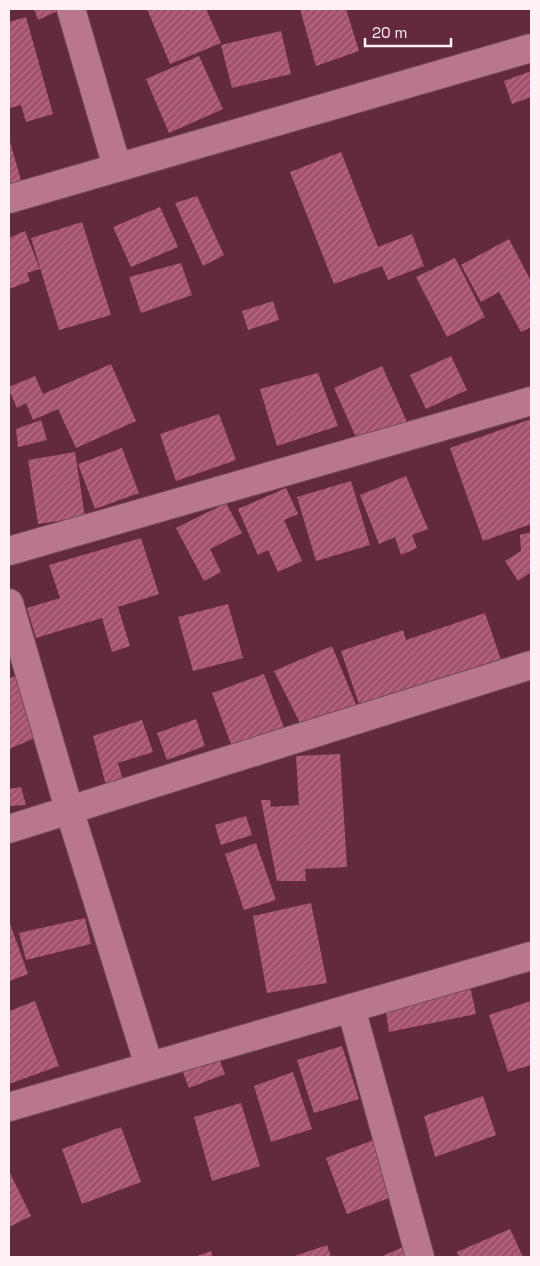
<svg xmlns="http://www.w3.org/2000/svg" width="540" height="1266" viewBox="0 0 540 1266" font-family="'Space Grotesk',sans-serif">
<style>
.building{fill:url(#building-hatch)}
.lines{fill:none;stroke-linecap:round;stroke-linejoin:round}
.minor-casing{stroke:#754a5c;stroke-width:30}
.minor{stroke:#b8778c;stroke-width:28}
</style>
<defs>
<pattern id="building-hatch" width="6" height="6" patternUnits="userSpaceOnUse" patternTransform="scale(1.25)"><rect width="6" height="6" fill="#a4506f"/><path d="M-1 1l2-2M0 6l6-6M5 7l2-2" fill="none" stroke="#b6728b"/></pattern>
</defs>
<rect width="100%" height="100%" fill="#632a3f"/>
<g class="building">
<path d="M 34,9 L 62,9 L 38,20 Z"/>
<path d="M 147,9 L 206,9 L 221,43 L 170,64 Z"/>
<path d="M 300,9 L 346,9 L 359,51 L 316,66 Z"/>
<path d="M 26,17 L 53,114 L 26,122 L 21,105 L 10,108 L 9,102 L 9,22 Z"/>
<path d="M 281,31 L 291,74 L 232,88 L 221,45 Z"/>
<path d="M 199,56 L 223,109 L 169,133 L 146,79 Z"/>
<path d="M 531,71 L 531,97 L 512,104 L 504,81 Z"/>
<path d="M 9,138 L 22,184 L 9,187 Z"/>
<path d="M 341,152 L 378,247 L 412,234 L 424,266 L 388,280 L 382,266 L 334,284 L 290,172 Z"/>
<path d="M 197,196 L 224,255 L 203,266 L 175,203 Z"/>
<path d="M 160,207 L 178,247 L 131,267 L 113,227 Z"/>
<path d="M 82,222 L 111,315 L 59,330 L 31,238 Z"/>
<path d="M 25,231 L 40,269 L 27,273 L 30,281 L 9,289 L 9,238 Z"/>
<path d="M 509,239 L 531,281 L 531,327 L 521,332 L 499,292 L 481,302 L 461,265 Z"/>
<path d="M 455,258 L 485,317 L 447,337 L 416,277 Z"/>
<path d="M 181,263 L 192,295 L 141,313 L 129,277 Z"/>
<path d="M 273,301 L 279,320 L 248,330 L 242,311 Z"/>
<path d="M 451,356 L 467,390 L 426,409 L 410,375 Z"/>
<path d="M 111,364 L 136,421 L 76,448 L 58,409 L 33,420 L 26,403 L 17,408 L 9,390 L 9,387 L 35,376 L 43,394 Z"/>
<path d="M 382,366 L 407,422 L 359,444 L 334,388 Z"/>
<path d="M 318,373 L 338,426 L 277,446 L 260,389 Z"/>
<path d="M 219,414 L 236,460 L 176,481 L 160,434 Z"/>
<path d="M 531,419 L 531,524 L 483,541 L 450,448 Z"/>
<path d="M 41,420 L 47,440 L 18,447 L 16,429 Z"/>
<path d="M 122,448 L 139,493 L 95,509 L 78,464 Z"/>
<path d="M 75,452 L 85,517 L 38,524 L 28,460 Z"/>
<path d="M 406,476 L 428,529 L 412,535 L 417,548 L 401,555 L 395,537 L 379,544 L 360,495 Z"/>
<path d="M 351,481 L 370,545 L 316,561 L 297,497 Z"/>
<path d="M 286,488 L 298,514 L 284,520 L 302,561 L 278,572 L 268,550 L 258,555 L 238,509 Z"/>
<path d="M 226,503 L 242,533 L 210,549 L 221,572 L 204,581 L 176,528 Z"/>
<path d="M 531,532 L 531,572 L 518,581 L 505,561 L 521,551 L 520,535 Z"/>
<path d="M 141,538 L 159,594 L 118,607 L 130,646 L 112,652 L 102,618 L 36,638 L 27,608 L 60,598 L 49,565 Z"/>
<path d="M 228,604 L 243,658 L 193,671 L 178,617 Z"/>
<path d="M 485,613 L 501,660 L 361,710 L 341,651 L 403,630 L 406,640 Z"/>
<path d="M 332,646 L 359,712 L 304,731 L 274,671 Z"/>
<path d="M 264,674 L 286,733 L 234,752 L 212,693 Z"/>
<path d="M 22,675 L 35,738 L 9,749 L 9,678 Z"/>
<path d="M 196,719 L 205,746 L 167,760 L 157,733 Z"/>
<path d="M 142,720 L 153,752 L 118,763 L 125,787 L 108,793 L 93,736 Z"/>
<path d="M 340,754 L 347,867 L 305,869 L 306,881 L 277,881 L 261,800 L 270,800 L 271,807 L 299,805 L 296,756 Z"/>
<path d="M 21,787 L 26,805 L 9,806 L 9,789 Z"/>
<path d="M 246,816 L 252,835 L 221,845 L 215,825 Z"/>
<path d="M 256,843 L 276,900 L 244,910 L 225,854 Z"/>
<path d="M 311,903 L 327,983 L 267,993 L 253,916 Z"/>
<path d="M 85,918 L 91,944 L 26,960 L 19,933 Z"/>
<path d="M 9,921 L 28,974 L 9,981 Z"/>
<path d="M 470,986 L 476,1014 L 389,1032 L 385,1004 Z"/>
<path d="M 35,1001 L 59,1066 L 9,1084 L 9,1011 Z"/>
<path d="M 531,1001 L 531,1065 L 508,1072 L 489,1015 Z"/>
<path d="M 342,1046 L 359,1099 L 314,1113 L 297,1060 Z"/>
<path d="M 217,1053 L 225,1074 L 189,1088 L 181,1067 Z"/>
<path d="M 293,1072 L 312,1129 L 271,1142 L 254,1086 Z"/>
<path d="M 483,1096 L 496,1135 L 435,1157 L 424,1116 Z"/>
<path d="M 241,1103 L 260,1166 L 212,1181 L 194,1117 Z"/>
<path d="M 121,1127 L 141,1182 L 82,1204 L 62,1149 Z"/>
<path d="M 376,1139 L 397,1195 L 347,1214 L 326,1158 Z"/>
<path d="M 9,1171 L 31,1216 L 9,1227 Z"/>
<path d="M 510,1229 L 523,1257 L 459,1257 L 457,1252 Z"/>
<path d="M 327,1245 L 331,1257 L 292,1257 Z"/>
<path d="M 403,1247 L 408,1257 L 380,1257 Z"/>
<path d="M 211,1251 L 213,1257 L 194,1257 Z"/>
</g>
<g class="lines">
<g class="minor-casing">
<g id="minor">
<path d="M 71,9 L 117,167"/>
<path d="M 9,199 L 531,48"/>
<path d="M 9,551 L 531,401"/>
<path d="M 9,603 L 69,809 L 149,1066"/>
<path d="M 9,829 L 531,665"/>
<path d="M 351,1008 L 420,1257"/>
<path d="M 9,1107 L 531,956"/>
</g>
</g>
<use href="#minor" class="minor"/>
</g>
<rect width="540" height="1266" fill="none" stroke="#fff0f4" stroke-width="20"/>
<path d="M365 38v8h86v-8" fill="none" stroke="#fff0f4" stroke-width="2.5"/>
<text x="372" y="38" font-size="15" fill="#fff0f4" stroke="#632a3f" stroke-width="4" paint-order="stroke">20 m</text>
</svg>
